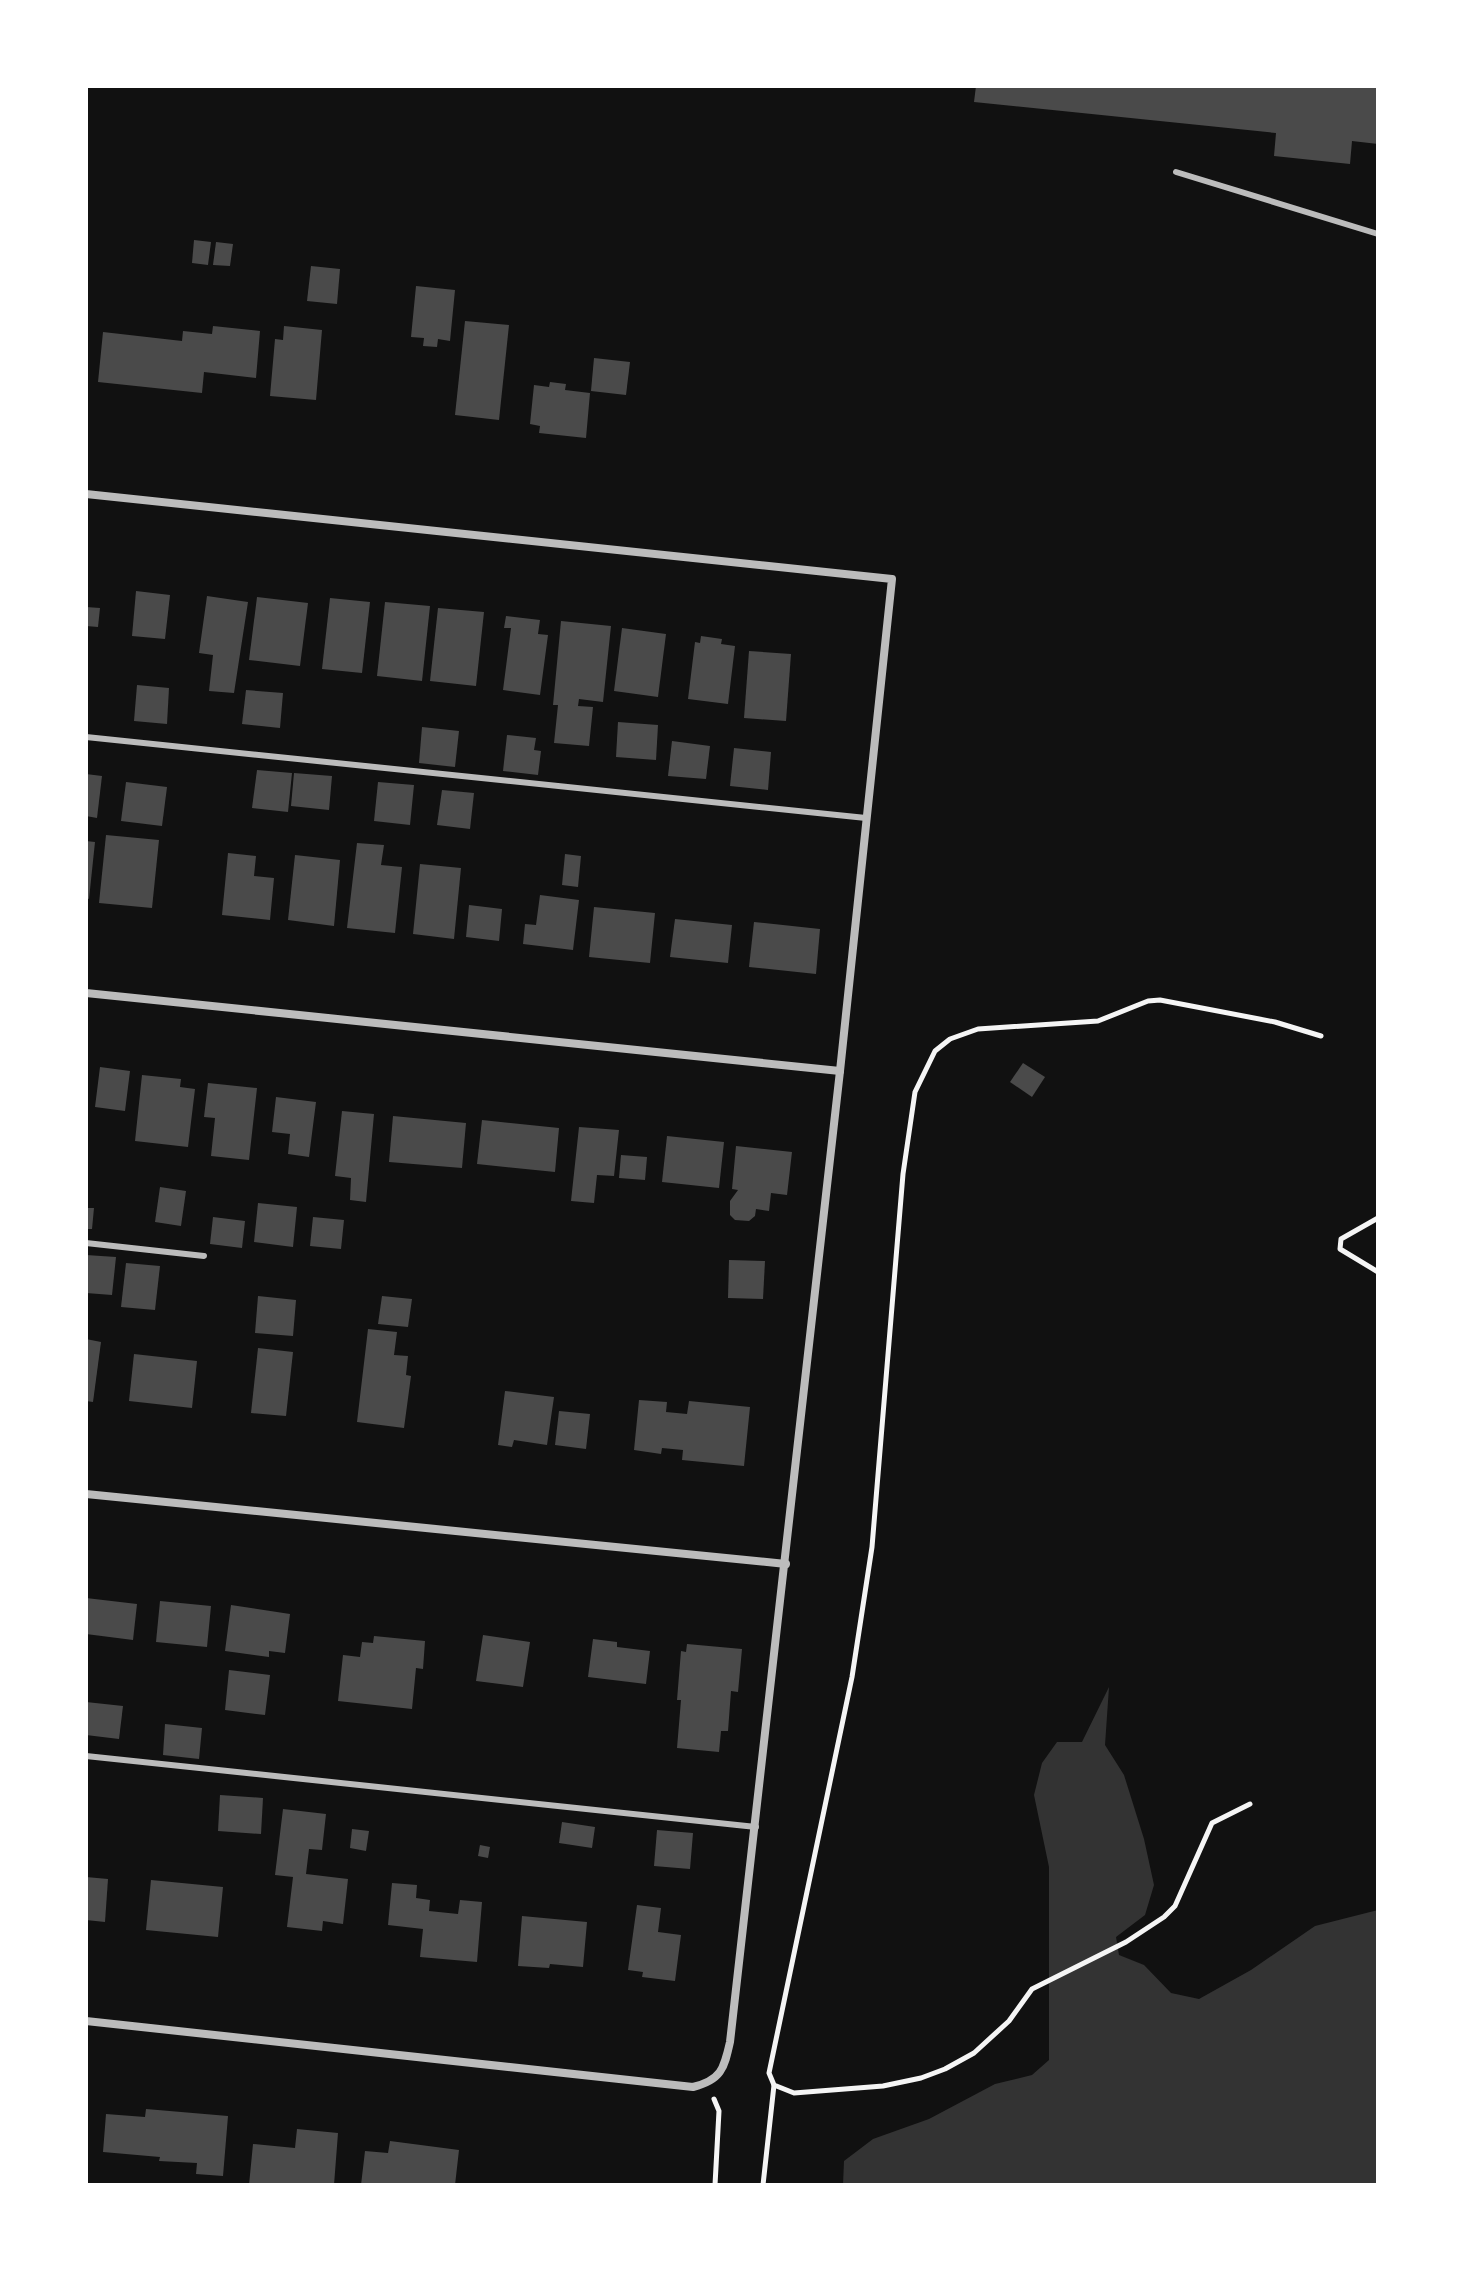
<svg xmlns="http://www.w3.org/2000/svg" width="1464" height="2271" viewBox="0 0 1464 2271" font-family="Inter,sans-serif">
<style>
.water{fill:#333}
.building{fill:#4a4a4a}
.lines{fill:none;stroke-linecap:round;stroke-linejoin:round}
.path{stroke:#f5f5f5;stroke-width:5}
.service{stroke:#bcbcbc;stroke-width:6}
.minor{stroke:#bcbcbc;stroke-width:8}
</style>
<rect width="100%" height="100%" fill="#111"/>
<path class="water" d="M 1109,1687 L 1105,1745 L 1124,1775 L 1144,1839 L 1154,1885 L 1145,1915 L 1116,1937 L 1119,1955 L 1144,1965 L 1171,1993 L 1199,1999 L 1251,1970 L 1315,1926 L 1378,1910 L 1378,2185 L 843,2185 L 844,2161 L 873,2139 L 929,2119 L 995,2084 L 1032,2075 L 1049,2060 L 1049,1867 L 1034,1795 L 1042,1763 L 1057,1742 L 1082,1742 Z"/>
<g class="building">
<path d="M 976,86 L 1378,86 L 1378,144 L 1352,141 L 1350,164 L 1274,156 L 1276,133 L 974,102 Z"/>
<path d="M 194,240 L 211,242 L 208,265 L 192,263 Z"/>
<path d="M 216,242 L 233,244 L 230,266 L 213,265 Z"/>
<path d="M 311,266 L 340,269 L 337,304 L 307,301 Z"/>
<path d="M 416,286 L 455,290 L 450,341 L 438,339 L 437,347 L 423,346 L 424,338 L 411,337 Z"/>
<path d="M 465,321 L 509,325 L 499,420 L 455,415 Z"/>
<path d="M 213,326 L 260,331 L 256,378 L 204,372 L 202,393 L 98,382 L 103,332 L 182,341 L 183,331 L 212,334 Z"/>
<path d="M 284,326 L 322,330 L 316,400 L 270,396 L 275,339 L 283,340 Z"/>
<path d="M 594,358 L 630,362 L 626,395 L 591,391 Z"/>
<path d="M 550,382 L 566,384 L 565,390 L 590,393 L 586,438 L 539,433 L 540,426 L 530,424 L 534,385 L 549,387 Z"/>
<path d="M 136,591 L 170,595 L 165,639 L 132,636 Z"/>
<path d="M 207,596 L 248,602 L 234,693 L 209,691 L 213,655 L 199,653 Z"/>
<path d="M 257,597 L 308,603 L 300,666 L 249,660 Z"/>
<path d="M 330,598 L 370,602 L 362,673 L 322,669 Z"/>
<path d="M 385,602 L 430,606 L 422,681 L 377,676 Z"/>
<path d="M 86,607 L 100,608 L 98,627 L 86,626 Z"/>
<path d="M 438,608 L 484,612 L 476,686 L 430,681 Z"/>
<path d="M 506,616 L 540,620 L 538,634 L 548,635 L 540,695 L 503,690 L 511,628 L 504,628 Z"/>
<path d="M 561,621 L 611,626 L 603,702 L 579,699 L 578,706 L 593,707 L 589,746 L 554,743 L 558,705 L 553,705 Z"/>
<path d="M 622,628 L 666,634 L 658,697 L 614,691 Z"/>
<path d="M 701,636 L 722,639 L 721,644 L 735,646 L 728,704 L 688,699 L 695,642 L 700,643 Z"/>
<path d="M 749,651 L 791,654 L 786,721 L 744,718 Z"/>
<path d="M 137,685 L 169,688 L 167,724 L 134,721 Z"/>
<path d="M 246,690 L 283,693 L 280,728 L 242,724 Z"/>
<path d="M 618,722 L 658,725 L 656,760 L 616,757 Z"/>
<path d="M 422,727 L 459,731 L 455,767 L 419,763 Z"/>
<path d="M 507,735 L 536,738 L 534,750 L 541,751 L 538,775 L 503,771 Z"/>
<path d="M 672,741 L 710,746 L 706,779 L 668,776 Z"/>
<path d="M 734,748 L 771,752 L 768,790 L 730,786 Z"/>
<path d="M 257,770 L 292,773 L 288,812 L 252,808 Z"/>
<path d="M 294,773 L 332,776 L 329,810 L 291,806 Z"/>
<path d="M 86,774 L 102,776 L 97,818 L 86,816 Z"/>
<path d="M 126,782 L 167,787 L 162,826 L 121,821 Z"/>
<path d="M 378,782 L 414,785 L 410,825 L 374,821 Z"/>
<path d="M 442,790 L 474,793 L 470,829 L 437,825 Z"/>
<path d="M 106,835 L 159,840 L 152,908 L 99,903 Z"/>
<path d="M 86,841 L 95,842 L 89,899 L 86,898 Z"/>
<path d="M 357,843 L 384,845 L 381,865 L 402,867 L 395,933 L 347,928 Z"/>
<path d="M 228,853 L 256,856 L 254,876 L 274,878 L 270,920 L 222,915 Z"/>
<path d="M 565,854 L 581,856 L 578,887 L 562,885 Z"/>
<path d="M 295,855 L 340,860 L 334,926 L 288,920 Z"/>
<path d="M 420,864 L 461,868 L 454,939 L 413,934 Z"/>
<path d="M 540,895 L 579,900 L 573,950 L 523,944 L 525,924 L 536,925 Z"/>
<path d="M 469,905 L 502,909 L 499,941 L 466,937 Z"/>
<path d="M 594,907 L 655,913 L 650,963 L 589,957 Z"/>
<path d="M 675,919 L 732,925 L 728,963 L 670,957 Z"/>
<path d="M 754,922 L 820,929 L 816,974 L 749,967 Z"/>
<path d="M 1023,1063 L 1045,1077 L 1032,1097 L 1010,1082 Z"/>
<path d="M 100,1067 L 130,1071 L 125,1111 L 95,1107 Z"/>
<path d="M 142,1075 L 181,1079 L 180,1087 L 195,1089 L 188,1147 L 135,1141 Z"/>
<path d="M 208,1083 L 257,1088 L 249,1160 L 211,1156 L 215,1118 L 204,1117 Z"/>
<path d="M 276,1097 L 316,1102 L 309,1157 L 288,1154 L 290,1134 L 272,1132 Z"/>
<path d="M 342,1111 L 374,1114 L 366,1202 L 350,1200 L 351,1178 L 335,1176 Z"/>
<path d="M 393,1116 L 466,1123 L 462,1168 L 389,1162 Z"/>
<path d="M 482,1120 L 559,1128 L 555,1172 L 477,1164 Z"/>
<path d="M 579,1127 L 619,1130 L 614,1176 L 597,1175 L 594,1203 L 571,1201 Z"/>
<path d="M 667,1136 L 724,1142 L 719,1188 L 662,1182 Z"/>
<path d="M 736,1146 L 792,1152 L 787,1195 L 771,1193 L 769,1211 L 756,1209 L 755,1216 L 749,1221 L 735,1220 L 730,1215 L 730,1201 L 738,1190 L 732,1189 Z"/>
<path d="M 621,1155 L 647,1157 L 645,1180 L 619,1178 Z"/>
<path d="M 160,1187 L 186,1191 L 181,1226 L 155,1222 Z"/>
<path d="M 258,1203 L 297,1207 L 293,1247 L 254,1242 Z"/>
<path d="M 86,1208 L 94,1208 L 92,1229 L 86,1229 Z"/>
<path d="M 213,1217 L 245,1221 L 242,1248 L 210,1244 Z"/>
<path d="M 313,1217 L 344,1220 L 341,1249 L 310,1246 Z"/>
<path d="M 86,1255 L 116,1257 L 112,1295 L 86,1293 Z"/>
<path d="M 729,1260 L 765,1261 L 763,1299 L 728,1298 Z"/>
<path d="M 126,1263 L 160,1266 L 155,1310 L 121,1307 Z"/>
<path d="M 258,1296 L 296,1300 L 293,1336 L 255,1333 Z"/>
<path d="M 382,1296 L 412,1299 L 408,1327 L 378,1324 Z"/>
<path d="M 368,1329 L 397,1332 L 394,1355 L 408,1356 L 406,1375 L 411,1376 L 404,1428 L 357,1422 Z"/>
<path d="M 86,1339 L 101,1342 L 93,1402 L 86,1401 Z"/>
<path d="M 258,1348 L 293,1352 L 286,1416 L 251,1413 Z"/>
<path d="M 134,1354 L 197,1361 L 192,1408 L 129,1401 Z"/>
<path d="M 505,1391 L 554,1397 L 547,1445 L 514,1440 L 512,1447 L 498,1445 Z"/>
<path d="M 639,1400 L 667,1402 L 666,1412 L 687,1414 L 689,1401 L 750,1407 L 744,1466 L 682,1460 L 683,1450 L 662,1448 L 661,1454 L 634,1450 Z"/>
<path d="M 559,1411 L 590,1414 L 586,1449 L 555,1445 Z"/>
<path d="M 86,1598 L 137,1604 L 133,1640 L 86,1634 Z"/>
<path d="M 160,1601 L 211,1606 L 207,1647 L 156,1642 Z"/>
<path d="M 231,1605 L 290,1614 L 285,1653 L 269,1651 L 269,1657 L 225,1651 Z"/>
<path d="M 483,1635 L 530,1642 L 523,1687 L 476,1681 Z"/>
<path d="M 374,1636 L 425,1641 L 423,1669 L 416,1668 L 412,1709 L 338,1701 L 343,1655 L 360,1657 L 362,1642 L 373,1643 Z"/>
<path d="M 593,1639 L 617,1642 L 617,1647 L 650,1651 L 646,1684 L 588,1677 Z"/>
<path d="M 687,1644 L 742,1649 L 738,1692 L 731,1691 L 728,1731 L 721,1731 L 719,1752 L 677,1748 L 681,1700 L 677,1700 L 681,1651 L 686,1652 Z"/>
<path d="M 229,1670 L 270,1675 L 265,1715 L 225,1710 Z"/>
<path d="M 86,1702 L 123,1706 L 119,1739 L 86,1735 Z"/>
<path d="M 165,1724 L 202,1728 L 199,1759 L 163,1755 Z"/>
<path d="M 220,1795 L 263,1798 L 261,1834 L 218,1831 Z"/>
<path d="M 283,1809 L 326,1814 L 322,1850 L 309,1849 L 306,1874 L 348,1879 L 343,1924 L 323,1921 L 322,1931 L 287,1927 L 293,1877 L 275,1875 Z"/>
<path d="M 562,1822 L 595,1827 L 592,1848 L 559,1843 Z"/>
<path d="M 352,1829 L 369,1831 L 366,1851 L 350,1848 Z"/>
<path d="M 657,1830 L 693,1833 L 690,1869 L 654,1866 Z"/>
<path d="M 480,1845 L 490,1847 L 488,1858 L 478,1856 Z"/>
<path d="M 86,1877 L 108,1879 L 105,1922 L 86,1920 Z"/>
<path d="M 151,1880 L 223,1887 L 218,1937 L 146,1930 Z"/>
<path d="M 392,1883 L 417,1885 L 416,1898 L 430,1900 L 429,1911 L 458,1914 L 460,1900 L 482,1902 L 477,1962 L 420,1957 L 423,1929 L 388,1925 Z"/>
<path d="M 637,1905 L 661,1908 L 658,1932 L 681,1935 L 675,1981 L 642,1977 L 643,1972 L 628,1970 Z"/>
<path d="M 522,1916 L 587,1922 L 583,1967 L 550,1964 L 549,1968 L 518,1966 Z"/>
<path d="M 146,2109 L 228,2116 L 223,2176 L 196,2174 L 197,2163 L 159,2161 L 160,2157 L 103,2152 L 106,2114 L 145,2117 Z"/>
<path d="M 297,2129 L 338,2133 L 334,2185 L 249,2185 L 253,2144 L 295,2148 Z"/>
<path d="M 390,2141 L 459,2150 L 455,2185 L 361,2185 L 365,2151 L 388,2153 Z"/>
</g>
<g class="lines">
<g class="path">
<path d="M 1378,1218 L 1341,1239 L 1340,1249 L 1378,1272"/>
<path d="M 1250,1804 L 1212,1823 L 1175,1906 L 1164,1917 L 1126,1942 L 1032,1989 L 1009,2021 L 974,2053 L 945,2069 L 921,2078 L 883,2086 L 794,2093 L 774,2085 L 769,2073 L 852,1677 L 872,1547 L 903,1174 L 915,1092 L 935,1051 L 950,1039 L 978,1029 L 1098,1021 L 1148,1001 L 1160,1000 L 1275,1022 L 1321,1036"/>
<path d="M 714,2099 L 719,2111 L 715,2185"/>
<path d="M 763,2185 L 774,2085"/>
</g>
<g class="service">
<path d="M 1176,172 L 1378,234"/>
<path d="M 86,737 L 866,818"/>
<path d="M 86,1243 L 204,1256"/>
<path d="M 86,1756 L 756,1827"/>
</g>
<g class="minor">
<path d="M 86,494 L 892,579 L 840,1071 L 730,2042 C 724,2069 721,2080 693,2087 L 86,2021"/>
<path d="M 86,993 L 840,1071"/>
<path d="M 86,1494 L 786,1564"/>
</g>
</g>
<rect width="1464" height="2271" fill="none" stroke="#ffffff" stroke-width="176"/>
</svg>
